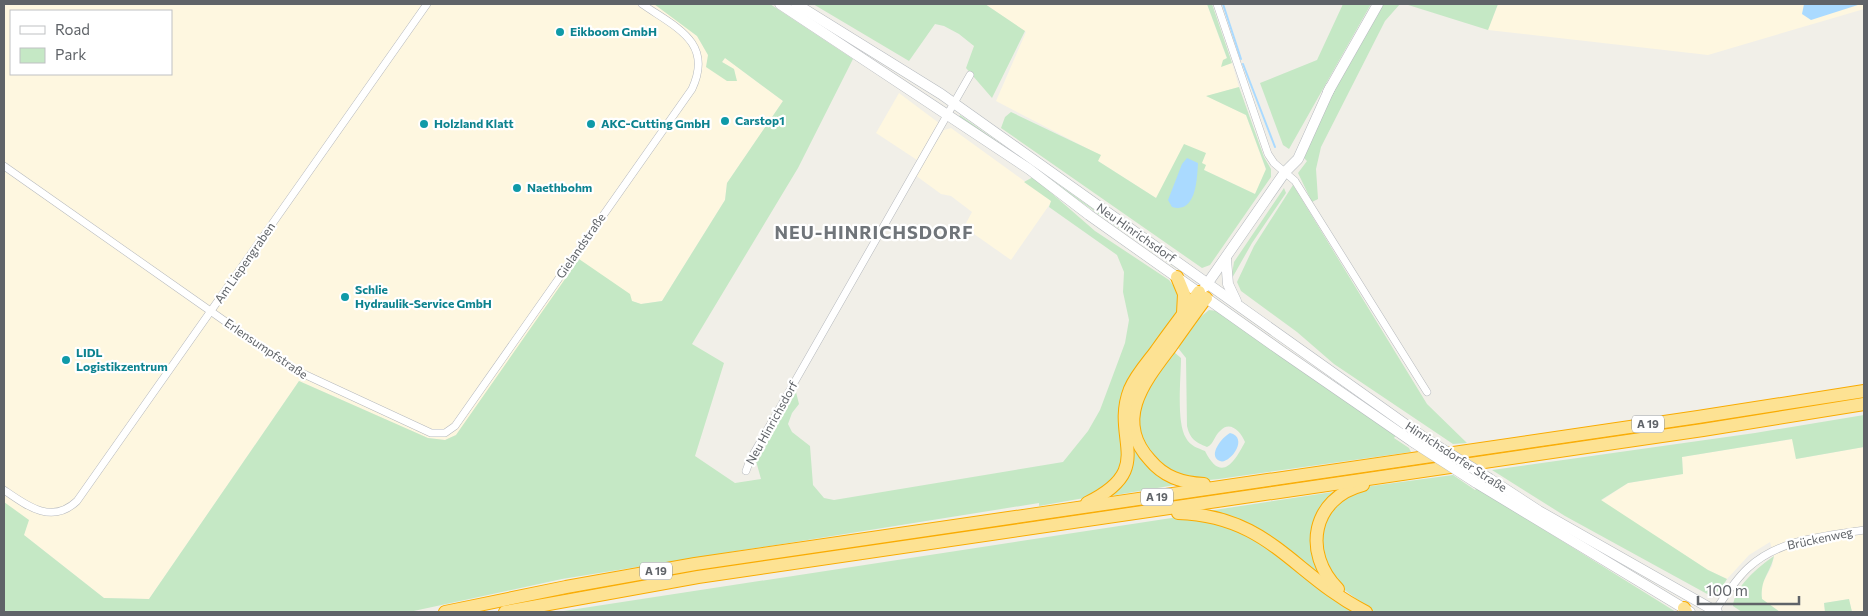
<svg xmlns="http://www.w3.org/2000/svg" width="1868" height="616" viewBox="0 0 1868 616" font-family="Commissioner,sans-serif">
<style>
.commercial{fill:#fef7e0;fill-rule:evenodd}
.green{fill:#c5e8c5}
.water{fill:#aadaff}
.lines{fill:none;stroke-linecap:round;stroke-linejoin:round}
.stream{stroke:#aadaff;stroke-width:2}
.street-casing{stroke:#b5b8bc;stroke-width:8}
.secondary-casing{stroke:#b6babf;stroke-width:11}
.highway-casing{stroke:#f9ab00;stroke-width:14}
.street{stroke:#fff;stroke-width:7}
.secondary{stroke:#fff;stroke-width:10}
.highway{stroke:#fde293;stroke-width:12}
.secondary-bridge-casing{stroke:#b6babf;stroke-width:11;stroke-linecap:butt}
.secondary-bridge{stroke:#fff;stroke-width:10}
.culture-dot{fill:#0f9aa8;stroke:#fff;stroke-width:2}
.labels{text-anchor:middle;stroke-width:4.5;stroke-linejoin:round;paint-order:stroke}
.shield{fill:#fff;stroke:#8f9295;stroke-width:1}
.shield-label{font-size:11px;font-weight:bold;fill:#5f6368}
.culture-label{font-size:12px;font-weight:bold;fill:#0d838f;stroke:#fff;text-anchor:start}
.street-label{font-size:12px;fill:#5f6368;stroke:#fff}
.district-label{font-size:18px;font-weight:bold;letter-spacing:1px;fill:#70757a;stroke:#fff}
</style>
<rect width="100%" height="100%" fill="#f1efe8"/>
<g class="commercial">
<path d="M 4,4 L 654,4 L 697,36 L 708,55 L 736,81 L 734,69 L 722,62 L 725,58 L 783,101 L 727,183 L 725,200 L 662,301 L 641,304 L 632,301 L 579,260 L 456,435 L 445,440 L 428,438 L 299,381 L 149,599 L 104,598 L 24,535 L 28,520 L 4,502 ZM 11,11 L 171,11 L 171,74 L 11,74 Z"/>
<path d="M 985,4 L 1207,4 L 1227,59 L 1222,66 L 1232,63 L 1239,87 L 1207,96 L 1246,115 L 1266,170 L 1255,194 L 1204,170 L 1156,198 L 1098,161 L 1100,155 L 996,101 L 1026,32 Z"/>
<path d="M 1498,4 L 1864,4 L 1864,9 L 1708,55 L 1488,30 Z"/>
<path d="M 899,93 L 939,123 L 917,160 L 876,133 Z"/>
<path d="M 951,128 L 1052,201 L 1011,260 L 964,227 L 972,212 L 951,196 L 941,194 L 915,175 L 944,130 Z"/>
<path d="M 1793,439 L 1796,459 L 1864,447 L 1864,612 L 1852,612 L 1849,599 L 1824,603 L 1825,612 L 1780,612 L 1762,599 L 1761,586 L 1772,566 L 1774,556 L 1770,542 L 1749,555 L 1727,579 L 1708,570 L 1601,501 L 1628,483 L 1683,474 L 1682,457 Z"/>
</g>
<g class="green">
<path d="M 654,4 L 770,4 L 853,59 L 798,168 L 692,344 L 724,363 L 695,456 L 735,483 L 761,479 L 756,461 L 796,392 L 799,404 L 792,413 L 788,424 L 792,432 L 810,446 L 813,485 L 824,498 L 834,500 L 1063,462 L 1088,431 L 1100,410 L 1125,343 L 1129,320 L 1123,292 L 1124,272 L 1117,255 L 1049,207 L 1051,201 L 1024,182 L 1033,177 L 1095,231 L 1169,280 L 1176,289 L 1179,301 L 1177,314 L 1134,372 L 1121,472 L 1090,497 L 1039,506 L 1039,503 L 562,579 L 409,612 L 4,612 L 4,502 L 29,520 L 24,535 L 104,598 L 149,599 L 299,381 L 428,438 L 445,440 L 456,435 L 579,259 L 630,294 L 632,301 L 641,304 L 662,301 L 725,200 L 727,183 L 783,101 L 725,58 L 722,62 L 734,69 L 737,81 L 727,81 L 706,67 L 708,55 L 697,36 Z"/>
<path d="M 813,4 L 985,4 L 1025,31 L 992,98 L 966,68 L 974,46 L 959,34 L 944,26 L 935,24 L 909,61 Z"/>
<path d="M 1207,4 L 1212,4 L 1232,63 L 1221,67 L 1223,60 L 1227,58 Z"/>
<path d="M 1343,4 L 1371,4 L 1289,149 L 1283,145 L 1260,83 L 1317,60 Z"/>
<path d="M 1382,4 L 1400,4 L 1385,21 L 1321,147 L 1316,169 L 1318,199 L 1312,202 L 1298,173 L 1307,161 L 1304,158 L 1334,90 Z"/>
<path d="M 1405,4 L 1498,4 L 1488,30 Z"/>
<path d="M 1239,87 L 1264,157 L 1271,169 L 1271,177 L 1210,265 L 1202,268 L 1001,128 L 1005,117 L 1011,112 L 1101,155 L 1098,161 L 1156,198 L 1184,144 L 1206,153 L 1202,163 L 1206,165 L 1204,170 L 1255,194 L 1266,169 L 1246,115 L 1206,96 Z"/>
<path d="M 960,115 L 1192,279 L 959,117 Z"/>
<path d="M 1293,185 L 1427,404 L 1467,443 L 1453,444 L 1334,364 L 1297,332 L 1241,291 L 1237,282 L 1254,246 Z"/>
<path d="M 1284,188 L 1286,193 L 1252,243 L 1231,280 L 1234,262 Z"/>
<path d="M 1209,310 L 1217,311 L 1396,435 L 1394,438 L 1409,448 L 1411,452 L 1219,479 C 1191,482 1180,481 1159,461 C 1154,457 1146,451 1143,445 C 1127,408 1154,380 1174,352 L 1181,358 C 1181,378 1176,422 1186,438 C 1190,446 1198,448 1205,451 C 1221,483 1234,463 1245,442 C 1241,432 1230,420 1220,431 C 1214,436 1214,444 1207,447 C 1195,442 1190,439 1187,426 L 1186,358 L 1178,348 L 1198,319 Z"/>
<path d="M 1147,371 L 1135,439 L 1181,484 L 1110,496 L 1132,450 Z"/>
<path d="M 1864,415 L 1864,447 L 1796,459 L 1792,439 L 1682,457 L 1683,474 L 1628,483 L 1601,500 L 1708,570 L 1727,579 C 1722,587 1718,594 1709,595 L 1565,516 L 1492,470 L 1755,433 Z"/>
<path d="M 1453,475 L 1475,490 L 1477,488 L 1676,612 L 1374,612 L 1339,586 L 1323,563 L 1320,534 L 1333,506 L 1364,487 Z"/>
<path d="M 1339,491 L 1318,515 L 1327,582 L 1311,570 L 1201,512 Z"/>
<path d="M 1178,517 L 1203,518 L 1251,534 L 1355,612 L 557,612 Z"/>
<path d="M 1774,556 C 1770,574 1760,579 1762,599 L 1780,612 L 1742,612 L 1733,606 C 1735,586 1758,567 1774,556 Z"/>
<path d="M 1849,599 L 1852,612 L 1825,612 L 1824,603 Z"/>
</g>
<g class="water">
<path d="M 1804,4 L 1861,4 L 1811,20 L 1802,14 Z"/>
<path d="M 1187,158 L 1198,163 C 1197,180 1196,214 1172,207 L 1168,200 L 1182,164 Z"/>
<path d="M 1230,433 C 1250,438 1229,465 1220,461 C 1207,456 1222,437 1230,433 Z"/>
</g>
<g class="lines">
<g class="stream">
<path d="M 1223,4 L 1241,59"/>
<path d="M 1243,64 L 1275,147"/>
</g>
<g class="street-casing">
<g id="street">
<path d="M 1217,4 L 1268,154 L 1274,163 L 1295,181 L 1427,392"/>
<path d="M 4,166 L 293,369 L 431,433 L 445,433 L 455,426 L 692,89 C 714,42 675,27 642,4"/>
<path d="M 746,471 L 750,460 L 970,75"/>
<path d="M 4,490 C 27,506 52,525 77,501 L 427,4"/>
<path d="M 1715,611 C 1725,596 1735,580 1748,568 C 1779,539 1825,536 1864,530"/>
</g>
</g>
<g class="secondary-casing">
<g id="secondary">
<path d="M 780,4 L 1029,169 L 1089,215 L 1284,353 L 1413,442"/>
<path d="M 796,4 L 941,94 L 1426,439"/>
<path d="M 1328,92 L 1378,4"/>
<path d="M 1226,259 L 1228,284 L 1236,301"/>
<path d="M 1205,287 L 1285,172 L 1298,159 L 1330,88"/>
<path d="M 1490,479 L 1539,511 L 1717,612"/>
<path d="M 1475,482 L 1690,612"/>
</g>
</g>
<g class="highway-casing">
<g id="highway">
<path d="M 1177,277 L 1184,294 L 1183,313"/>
<path d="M 1204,484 C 1182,483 1164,477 1150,460 C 1113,420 1145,381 1170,348 C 1182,331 1194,314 1206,298"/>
<path d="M 1087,503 C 1158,468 1110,440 1130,389 C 1136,375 1147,363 1156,351 C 1170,331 1185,312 1199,292"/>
<path d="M 1178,513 C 1270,516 1293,575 1366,612"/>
<path d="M 1338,589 C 1302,553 1312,498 1363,485"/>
<path d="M 1684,608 L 1686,612"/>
<path d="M 445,612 L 566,587 L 695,564 L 1698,417 L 1864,391"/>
<path d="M 505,612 L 698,577 L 1703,430 L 1864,404"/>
</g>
</g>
<use href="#street" class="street"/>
<use href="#secondary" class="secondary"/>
<use href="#highway" class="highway"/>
<g class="secondary-bridge-casing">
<g id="secondary-bridge">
<path d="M 1426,439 L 1490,479"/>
<path d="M 1413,442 L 1475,482"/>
</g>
</g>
<use href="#secondary-bridge" class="secondary-bridge"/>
</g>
<g class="culture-dot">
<circle cx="560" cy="32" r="5"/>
<circle cx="725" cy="121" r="5"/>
<circle cx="424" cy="124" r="5"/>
<circle cx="591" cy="124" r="5"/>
<circle cx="517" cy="188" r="5"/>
<circle cx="345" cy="297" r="5"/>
<circle cx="66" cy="360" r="5"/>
</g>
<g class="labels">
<g class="shield">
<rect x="1632" y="415.5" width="32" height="17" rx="4"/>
<rect x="1141" y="488.5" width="32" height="17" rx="4"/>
<rect x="640" y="562.5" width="32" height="17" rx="4"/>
</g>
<g class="shield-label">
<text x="1648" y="428">A 19</text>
<text x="1157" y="501">A 19</text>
<text x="656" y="575">A 19</text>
</g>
<g class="culture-label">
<text x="570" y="36">Eikboom GmbH</text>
<text x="735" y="125">Carstop1</text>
<text x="434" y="128">Holzland Klatt</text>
<text x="601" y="128">AKC-Cutting GmbH</text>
<text x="527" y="192">Naethbohm</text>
<text x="355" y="294">Schlie<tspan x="355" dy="14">Hydraulik-Service GmbH</tspan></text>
<text x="76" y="357">LIDL<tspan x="76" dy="14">Logistikzentrum</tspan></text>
</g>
<g class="street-label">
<text transform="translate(1136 233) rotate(35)" y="4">Neu Hinrichsdorf</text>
<text transform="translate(581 246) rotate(-55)" y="4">Gielandstraße</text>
<text transform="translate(245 263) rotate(-55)" y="4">Am Liepengraben</text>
<text transform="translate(266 349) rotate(34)" y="4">Erlensumpfstraße</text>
<text transform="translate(772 423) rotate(-61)" y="4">Neu Hinrichsdorf</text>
<text transform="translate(1456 457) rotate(33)" y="4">Hinrichsdorfer Straße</text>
<text transform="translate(1820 539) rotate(-12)" y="4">Brückenweg</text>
</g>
<g class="district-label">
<text x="874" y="239">NEU-HINRICHSDORF</text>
</g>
</g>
<rect width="1868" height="616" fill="none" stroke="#5f6368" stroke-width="10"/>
<rect x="10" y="10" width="162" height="65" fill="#ffffff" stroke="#bfc1c3"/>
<rect x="20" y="26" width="25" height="8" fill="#ffffff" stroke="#bfc1c3"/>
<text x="55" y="35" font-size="15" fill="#5f6368">Road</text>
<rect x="20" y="48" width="25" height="15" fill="#c5e8c5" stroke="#bfc1c3"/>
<text x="55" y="60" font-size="15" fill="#5f6368">Park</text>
<path d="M1698 596v8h101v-8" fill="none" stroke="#5f6368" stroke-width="2.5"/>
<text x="1706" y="596" font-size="15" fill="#5f6368" stroke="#ffffff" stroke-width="4" paint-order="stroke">100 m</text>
</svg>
